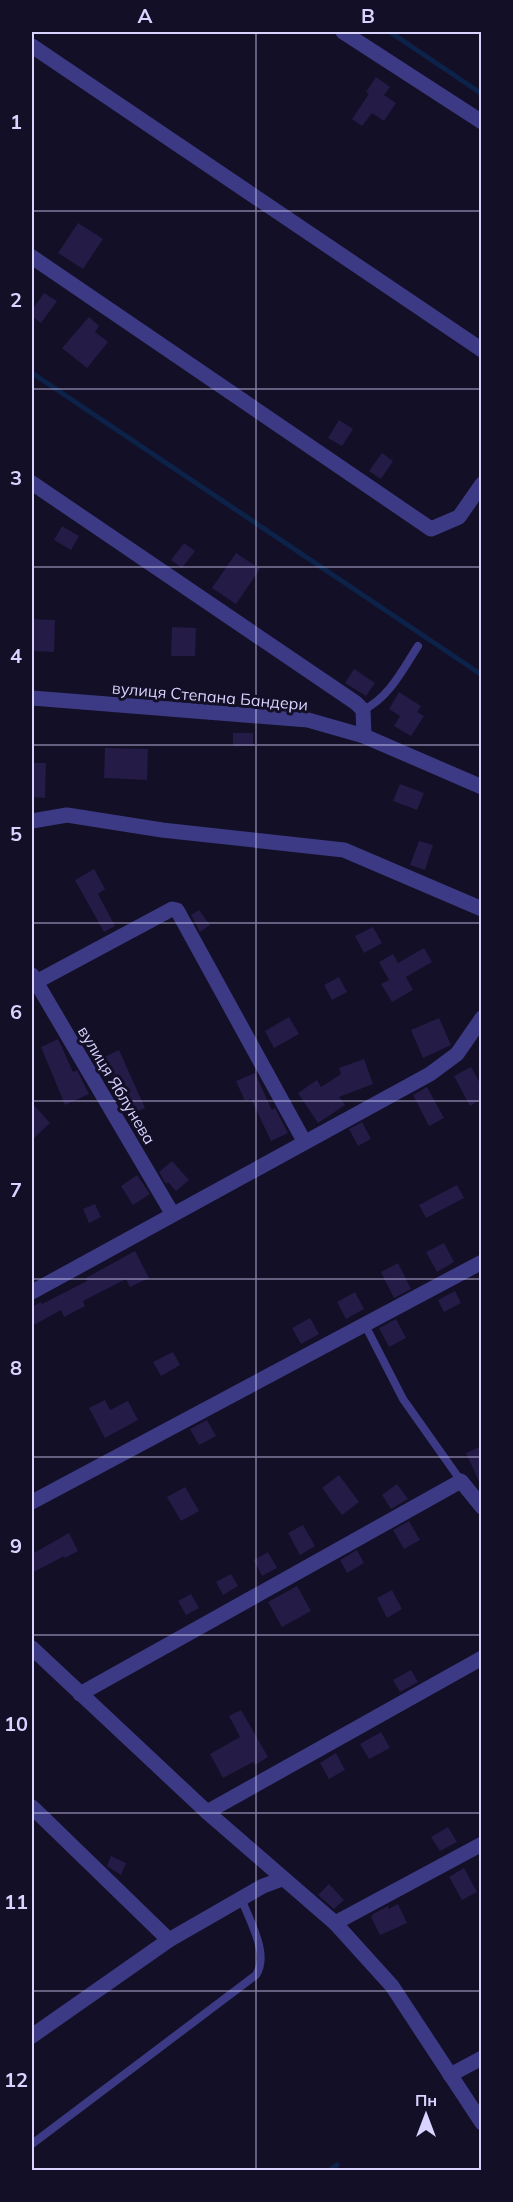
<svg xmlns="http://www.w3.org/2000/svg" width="513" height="2202" viewBox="0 0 513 2202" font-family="Mulish,sans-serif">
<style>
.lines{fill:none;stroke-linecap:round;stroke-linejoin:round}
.stream{stroke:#0c2248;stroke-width:5}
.building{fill:#241b47}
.lane{stroke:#3d3a85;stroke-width:8}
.street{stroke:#3d3a85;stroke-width:15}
.grid{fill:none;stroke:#d9d4ff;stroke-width:1.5;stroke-opacity:0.55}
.labels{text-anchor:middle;stroke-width:6;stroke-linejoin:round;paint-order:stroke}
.street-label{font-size:16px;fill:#d9d4ff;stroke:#130f26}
.neatline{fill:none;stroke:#d9d4ff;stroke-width:2}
.grid-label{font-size:20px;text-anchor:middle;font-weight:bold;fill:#d9d4ff}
</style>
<rect width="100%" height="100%" fill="#130f26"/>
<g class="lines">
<g class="stream">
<path d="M 390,32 L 482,94"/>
<path d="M 32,373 L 482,675"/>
<path d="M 330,2170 L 337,2165"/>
</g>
</g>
<g class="building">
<path d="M 376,77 L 390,87 L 384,95 L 396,103 L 384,121 L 372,113 L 362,126 L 352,119 L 369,94 L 366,92 Z"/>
<path d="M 78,223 L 103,239 L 83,269 L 58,253 Z"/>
<path d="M 44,293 L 57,301 L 41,323 L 32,316 L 32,310 Z"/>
<path d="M 89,317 L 99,326 L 95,332 L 108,342 L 87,368 L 62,348 Z"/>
<path d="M 339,420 L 353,429 L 342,446 L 328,438 Z"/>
<path d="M 382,453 L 393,461 L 381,479 L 369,471 Z"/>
<path d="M 62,526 L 79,536 L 71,550 L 54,540 Z"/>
<path d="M 184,543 L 195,551 L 182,568 L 171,560 Z"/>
<path d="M 236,553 L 260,569 L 236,604 L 212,588 Z"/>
<path d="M 32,619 L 55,620 L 54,652 L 32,651 Z"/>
<path d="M 172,627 L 196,628 L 195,656 L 171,656 Z"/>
<path d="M 354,669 L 375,683 L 366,696 L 345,683 Z"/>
<path d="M 399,692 L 421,706 L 417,712 L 424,716 L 411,736 L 394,726 L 400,716 L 389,709 Z"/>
<rect x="233" y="733" width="20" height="13"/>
<path d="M 105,748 L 148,749 L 147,780 L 104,778 Z"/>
<path d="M 32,763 L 46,763 L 45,798 L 32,797 Z"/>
<path d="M 400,784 L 424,793 L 417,810 L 393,801 Z"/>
<path d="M 419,841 L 433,845 L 425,870 L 410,865 Z"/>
<path d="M 94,869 L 105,889 L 98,894 L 115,926 L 104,932 L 75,880 Z"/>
<path d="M 199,910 L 210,925 L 200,932 L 191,915 Z"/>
<path d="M 373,927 L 382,943 L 364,953 L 355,936 Z"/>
<path d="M 424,948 L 432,962 L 406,977 L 413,990 L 392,1002 L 381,984 L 389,980 L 379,962 L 393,954 L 398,963 Z"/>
<path d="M 339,977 L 347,992 L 332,1000 L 324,985 Z"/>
<path d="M 289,1017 L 299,1034 L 274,1048 L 265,1031 Z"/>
<path d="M 439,1018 L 451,1045 L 423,1058 L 411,1030 Z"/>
<path d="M 58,1039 L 73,1072 L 77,1070 L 89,1094 L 65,1105 L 41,1047 Z"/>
<path d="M 119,1050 L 145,1108 L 130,1115 L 109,1072 L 102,1075 L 94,1062 Z"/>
<path d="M 364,1059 L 373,1084 L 339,1097 L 345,1105 L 318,1123 L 298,1093 L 317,1080 L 321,1087 L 341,1074 L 339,1068 Z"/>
<path d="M 471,1067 L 482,1087 L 482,1099 L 470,1106 L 454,1076 Z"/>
<path d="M 255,1073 L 272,1110 L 275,1108 L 288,1133 L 271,1141 L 251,1099 L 245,1101 L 236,1081 Z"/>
<path d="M 427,1087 L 444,1118 L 429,1126 L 413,1095 Z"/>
<path d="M 32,1103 L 50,1123 L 32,1140 Z"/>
<path d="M 362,1122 L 371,1139 L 358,1146 L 349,1129 Z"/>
<path d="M 172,1161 L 189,1180 L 176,1191 L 168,1182 L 166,1184 L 159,1172 Z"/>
<path d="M 137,1175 L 150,1194 L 133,1205 L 121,1186 Z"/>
<path d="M 457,1185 L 464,1198 L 426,1218 L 419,1205 Z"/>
<path d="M 95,1204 L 101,1217 L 89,1223 L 83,1209 Z"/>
<path d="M 444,1243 L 454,1262 L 437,1272 L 426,1252 Z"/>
<path d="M 135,1251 L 149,1278 L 130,1287 L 126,1279 L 83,1301 L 85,1306 L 64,1317 L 61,1310 L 32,1326 L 32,1307 L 41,1302 L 42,1304 L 87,1281 L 86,1278 Z"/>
<path d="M 398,1263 L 411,1289 L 394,1298 L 381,1272 Z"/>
<path d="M 455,1291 L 461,1303 L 444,1312 L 438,1300 Z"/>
<path d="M 355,1292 L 364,1309 L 346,1319 L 337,1302 Z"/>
<path d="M 310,1318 L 319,1334 L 301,1344 L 292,1328 Z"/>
<path d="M 396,1319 L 406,1338 L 389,1347 L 379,1328 Z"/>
<path d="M 173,1352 L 180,1365 L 161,1376 L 153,1362 Z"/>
<path d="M 105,1400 L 110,1410 L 128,1401 L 138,1420 L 105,1438 L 89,1408 Z"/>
<path d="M 207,1420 L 216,1436 L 199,1445 L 190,1429 Z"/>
<path d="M 482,1446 L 482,1488 L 466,1453 Z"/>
<path d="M 339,1475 L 359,1502 L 342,1515 L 322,1488 Z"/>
<path d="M 397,1484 L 408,1499 L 391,1509 L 382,1495 Z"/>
<path d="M 185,1487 L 199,1511 L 181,1521 L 167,1497 Z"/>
<path d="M 409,1521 L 420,1540 L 404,1549 L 393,1530 Z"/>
<path d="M 303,1525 L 315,1546 L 300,1555 L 288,1533 Z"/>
<path d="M 69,1533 L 78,1551 L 65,1558 L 64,1556 L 32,1573 L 32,1554 Z"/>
<path d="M 357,1550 L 364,1563 L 347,1573 L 340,1560 Z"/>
<path d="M 268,1552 L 277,1568 L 262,1576 L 254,1560 Z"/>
<path d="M 231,1574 L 238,1586 L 223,1595 L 216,1582 Z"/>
<path d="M 297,1586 L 311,1611 L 282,1627 L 268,1602 Z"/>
<path d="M 392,1590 L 402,1609 L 387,1618 L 377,1598 Z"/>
<path d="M 191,1594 L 199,1608 L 186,1615 L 178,1601 Z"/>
<path d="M 411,1670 L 418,1682 L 400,1692 L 393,1680 Z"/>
<path d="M 241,1710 L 268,1757 L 255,1765 L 253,1762 L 223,1778 L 210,1754 L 240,1737 L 229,1716 Z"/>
<path d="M 381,1732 L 390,1748 L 369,1759 L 360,1744 Z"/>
<path d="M 336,1753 L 345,1770 L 329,1779 L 320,1763 Z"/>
<path d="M 448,1827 L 457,1842 L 440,1851 L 431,1837 Z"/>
<path d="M 111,1856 L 126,1863 L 121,1875 L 107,1866 Z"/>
<path d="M 464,1868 L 477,1892 L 462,1900 L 449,1877 Z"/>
<path d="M 329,1884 L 344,1900 L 334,1909 L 318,1895 Z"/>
<path d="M 398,1904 L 407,1923 L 380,1935 L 371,1917 L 373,1914 L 388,1906 L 389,1909 Z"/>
</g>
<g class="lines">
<g class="lane">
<path d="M 363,710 C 389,698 403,669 418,646"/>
<path d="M 364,1323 L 403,1399 L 461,1481"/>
<path d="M 32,2144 L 256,1975 C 270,1954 249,1920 241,1898"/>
</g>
<g class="street">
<path d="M 343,32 L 482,122"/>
<path d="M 32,46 L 482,350"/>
<path d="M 32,257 L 431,529 L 459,517 L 482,484"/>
<path d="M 32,483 L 356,703 L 363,710 L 364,736"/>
<path d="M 32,698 L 308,720 L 364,736 L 482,787"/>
<path d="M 32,821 L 67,815 L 162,830 L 344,850 L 482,909"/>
<path d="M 32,975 L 172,1213"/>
<path d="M 36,982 L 172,909 L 177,910 L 304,1141"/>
<path d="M 32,1292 L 430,1074 L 457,1054 L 482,1018"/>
<path d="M 32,1502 L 482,1262"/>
<path d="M 32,1648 L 207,1812 L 335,1923 L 392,1986 L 482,2123"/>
<path d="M 80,1694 L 461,1481 L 482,1507"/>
<path d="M 32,1807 L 169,1940"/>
<path d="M 207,1812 L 482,1658"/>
<path d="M 335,1923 L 482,1844"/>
<path d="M 32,2036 L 169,1940 L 263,1886 L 282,1879"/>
<path d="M 450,2075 L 482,2058"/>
</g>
</g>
<path class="grid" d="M 256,32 L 256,2170M 32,211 L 482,211M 32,389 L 482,389M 32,567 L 482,567M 32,745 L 482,745M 32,923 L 482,923M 32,1101 L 482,1101M 32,1279 L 482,1279M 32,1457 L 482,1457M 32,1635 L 482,1635M 32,1813 L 482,1813M 32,1991 L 482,1991"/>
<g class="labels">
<g class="street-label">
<text transform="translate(210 696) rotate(5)" y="6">вулиця Степана Бандери</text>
<text transform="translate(117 1085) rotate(59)" y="6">вулиця Яблунева</text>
</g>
</g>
<rect width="513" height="2202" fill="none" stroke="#130f26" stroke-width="66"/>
<g transform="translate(426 2115)" stroke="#130f26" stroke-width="4.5" paint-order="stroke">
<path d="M0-4.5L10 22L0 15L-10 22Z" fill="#d9d4ff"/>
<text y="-9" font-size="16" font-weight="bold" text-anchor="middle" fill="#d9d4ff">Пн</text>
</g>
<rect x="33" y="33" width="447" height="2136" class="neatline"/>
<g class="grid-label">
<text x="145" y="23">A</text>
<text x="368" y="23">B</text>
<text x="16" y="129">1</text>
<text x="16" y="307">2</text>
<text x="16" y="485">3</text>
<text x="16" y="663">4</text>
<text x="16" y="841">5</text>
<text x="16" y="1019">6</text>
<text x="16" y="1197">7</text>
<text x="16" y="1375">8</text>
<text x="16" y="1553">9</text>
<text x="16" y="1731">10</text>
<text x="16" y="1909">11</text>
<text x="16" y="2087">12</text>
</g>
</svg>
